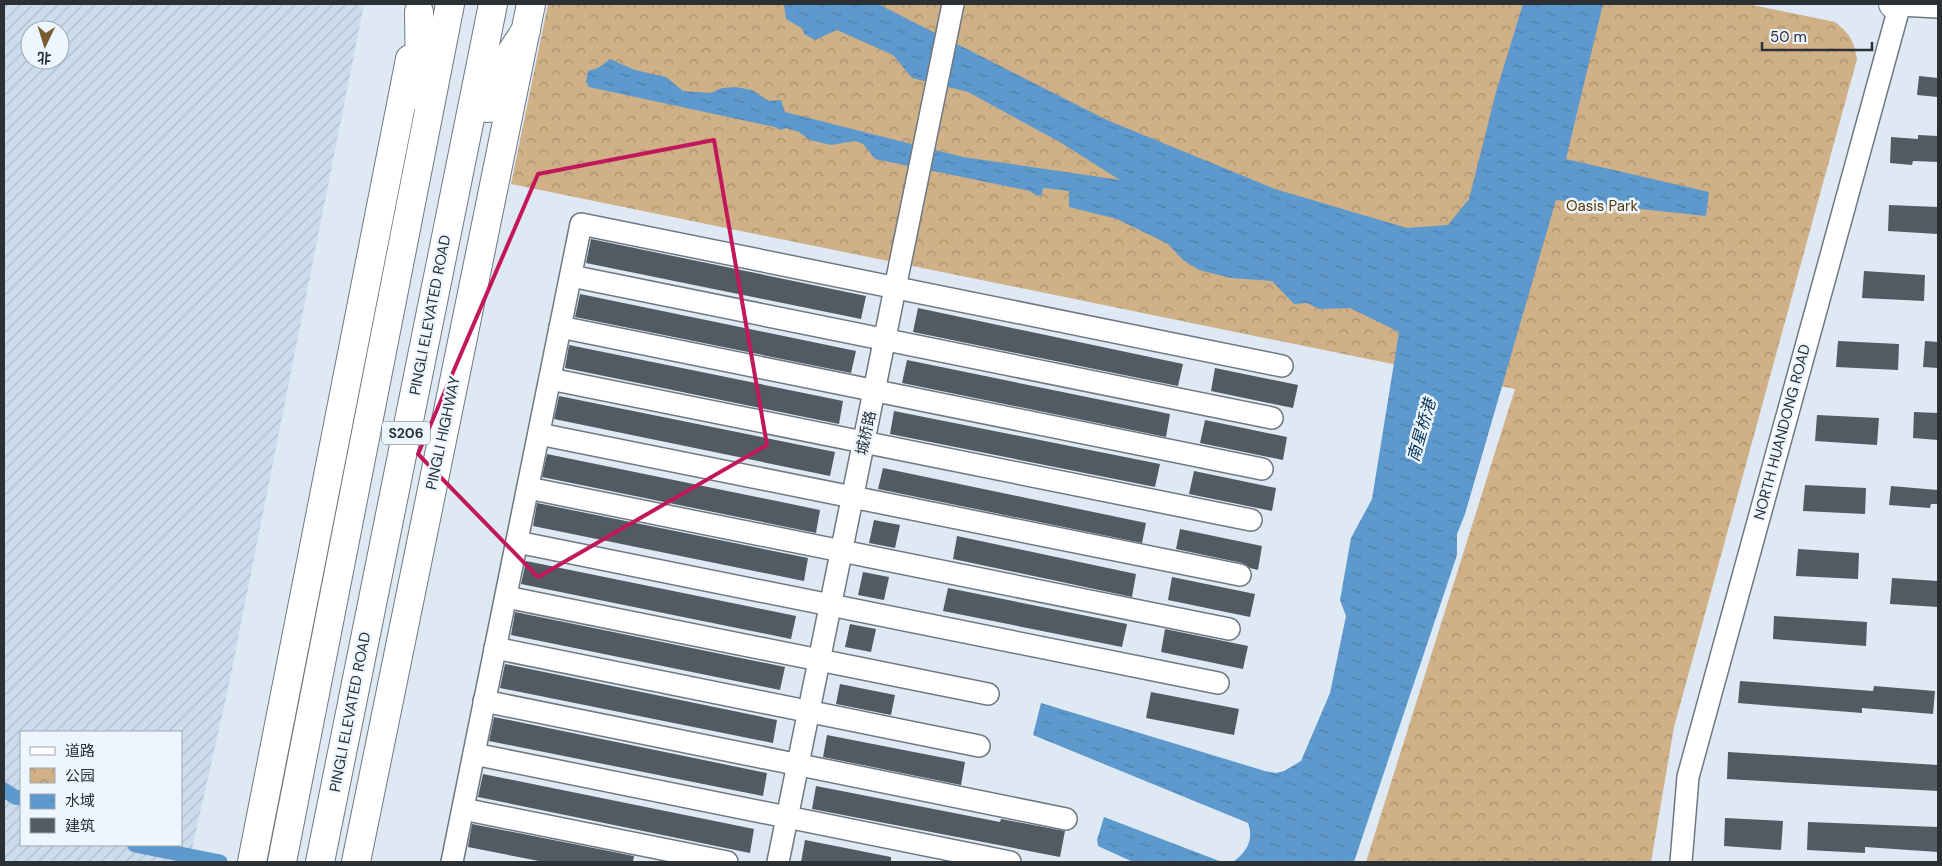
<svg xmlns="http://www.w3.org/2000/svg" width="1942" height="866" viewBox="0 0 1942 866" font-family="'DM Sans','Noto Sans SC',sans-serif">
<style>
.industrial{fill:url(#industrial-furrows);fill-rule:evenodd}
.park{fill:url(#park-crowns)}
.water{fill:url(#water-ripples)}
.lines{fill:none;stroke-linecap:round;stroke-linejoin:round}
.canal{stroke:#5e99ce;stroke-width:15}
.building{fill:#525b64}
.minor-casing{stroke:#6f7982;stroke-width:24}
.major-casing{stroke:#6f7982;stroke-width:30}
.highway-casing{stroke:#6f7982;stroke-width:30}
.minor{stroke:#fff;stroke-width:21}
.major{stroke:#fff;stroke-width:28}
.highway{stroke:#fff;stroke-width:28}
.marked{fill:none;stroke:#c2185b;stroke-width:4;stroke-linejoin:round}
.labels{text-anchor:middle;stroke-width:5;stroke-linejoin:round;paint-order:stroke}
.shield{fill:#edf6ff;stroke:#656b71;stroke-width:1}
.shield-label{font-size:14px;font-weight:bold;fill:#2b3034}
.park-label{font-size:15px;fill:#563700;stroke:#edf6ff}
.street-label{font-size:15px;fill:#2b3034;stroke:#edf6ff}
.water-label{font-size:16px;font-style:italic;fill:#003052;stroke:#edf6ff}
</style>
<defs>
<pattern id="industrial-furrows" width="10" height="10" patternUnits="userSpaceOnUse" patternTransform="scale(1.25)"><rect width="10" height="10" fill="#ccdcec"/><path d="M-1 1l2-2M0 10L10 0M9 11l2-2" fill="none" stroke="#afbdcb"/></pattern>
<pattern id="park-crowns" width="20" height="18" patternUnits="userSpaceOnUse" patternTransform="scale(1.25)"><rect width="20" height="18" fill="#cfb087"/><path d="M2 6a3 3 0 1 1 6 0M12 15a3 3 0 1 1 6 0" fill="none" stroke="#a8906f"/></pattern>
<pattern id="water-ripples" width="26" height="14" patternUnits="userSpaceOnUse" patternTransform="scale(1.25)"><rect width="26" height="14" fill="#5e99ce"/><path d="M2 4q2-2 4 0t4 0M15 11q2-2 4 0t4 0" fill="none" stroke="#4e7da8"/></pattern>
</defs>
<rect width="100%" height="100%" fill="#dee9f4"/>
<path class="industrial" d="M 4,4 L 364,4 L 228,689 L 189,862 L 4,862 ZM 30,30 L 60,30 L 60,60 L 30,60 ZM 21,732 L 181,732 L 181,845 L 21,845 Z"/>
<path class="park" d="M 548,4 L 1747,4 L 1835,22 C 1850,34 1854,41 1857,59 L 1674,727 L 1651,862 L 1366,862 L 1515,389 L 511,184 Z"/>
<g class="water">
<path d="M 771,4 L 878,4 L 1107,120 L 1275,189 L 1407,228 L 1448,225 L 1469,199 L 1496,92 L 1523,4 L 1603,4 L 1566,159 L 1709,192 L 1706,216 L 1556,200 L 1465,514 L 1457,534 L 1457,555 L 1354,862 L 1233,862 C 1247,852 1254,840 1248,823 L 1033,735 L 1041,703 L 1265,771 L 1276,773 L 1284,771 L 1301,761 L 1330,693 L 1346,616 L 1340,600 L 1351,538 L 1372,499 L 1399,332 L 1350,308 L 1319,309 L 1307,303 L 1294,304 L 1272,281 L 1231,278 L 1199,270 L 1183,260 L 1168,244 L 1117,219 L 1069,207 L 1069,191 L 1043,188 L 1042,195 L 1037,196 L 1030,191 L 875,159 L 863,144 L 855,141 L 831,145 L 810,140 L 799,132 L 786,128 L 780,130 L 775,127 L 589,87 L 586,82 L 588,71 L 598,68 L 610,59 L 635,70 L 666,77 L 683,91 L 710,93 L 722,88 L 735,87 L 752,90 L 769,101 L 781,100 L 785,112 L 963,157 L 1120,180 L 1058,141 L 968,92 L 912,78 L 893,55 L 837,30 L 815,40 L 804,34 L 803,29 L 786,19 L 784,5 Z"/>
<path d="M 1104,817 L 1222,862 L 1133,862 L 1098,846 L 1097,840 Z"/>
</g>
<g class="lines">
<g class="canal">
<path d="M 4,790 L 15,797 L 21,798"/>
<path d="M 135,845 L 220,862"/>
</g>
</g>
<g class="building">
<path d="M 1919,76 L 1938,78 L 1938,97 L 1917,95 Z"/>
<path d="M 1918,135 L 1938,136 L 1938,162 L 1913,161 L 1912,165 L 1890,163 L 1891,137 L 1918,139 Z"/>
<path d="M 1889,205 L 1938,207 L 1938,234 L 1888,231 Z"/>
<path d="M 591,239 L 866,296 L 861,319 L 586,263 Z"/>
<path d="M 1864,271 L 1925,275 L 1924,301 L 1862,298 Z"/>
<path d="M 580,294 L 856,351 L 851,373 L 575,317 Z"/>
<path d="M 918,308 L 1183,364 L 1178,386 L 913,332 Z"/>
<path d="M 1838,341 L 1899,344 L 1898,370 L 1836,367 Z"/>
<path d="M 1925,341 L 1938,342 L 1938,368 L 1923,367 Z"/>
<path d="M 569,345 L 843,401 L 839,424 L 565,368 Z"/>
<path d="M 907,360 L 1170,414 L 1166,437 L 902,383 Z"/>
<path d="M 1215,368 L 1298,385 L 1293,408 L 1211,391 Z"/>
<path d="M 559,396 L 835,452 L 830,476 L 554,419 Z"/>
<path d="M 894,411 L 1160,464 L 1155,487 L 890,434 Z"/>
<path d="M 1914,412 L 1938,413 L 1938,440 L 1913,438 Z"/>
<path d="M 1817,415 L 1879,418 L 1877,445 L 1815,441 Z"/>
<path d="M 1205,420 L 1287,437 L 1283,460 L 1200,443 Z"/>
<path d="M 547,454 L 820,510 L 816,533 L 542,477 Z"/>
<path d="M 883,468 L 1146,523 L 1142,543 L 878,489 Z"/>
<path d="M 1194,471 L 1276,488 L 1272,511 L 1189,494 Z"/>
<path d="M 1805,485 L 1866,488 L 1865,514 L 1803,511 Z"/>
<path d="M 1891,486 L 1938,490 L 1938,504 L 1931,504 L 1930,508 L 1889,505 Z"/>
<path d="M 537,503 L 808,558 L 804,581 L 533,526 Z"/>
<path d="M 874,520 L 900,525 L 895,548 L 869,543 Z"/>
<path d="M 1180,529 L 1262,546 L 1258,570 L 1250,568 L 1242,563 L 1176,549 Z"/>
<path d="M 957,536 L 1136,574 L 1132,597 L 953,559 Z"/>
<path d="M 1798,549 L 1859,553 L 1858,579 L 1796,576 Z"/>
<path d="M 526,561 L 796,616 L 791,639 L 521,584 Z"/>
<path d="M 863,572 L 889,577 L 884,600 L 858,595 Z"/>
<path d="M 1172,577 L 1255,594 L 1250,617 L 1168,600 Z"/>
<path d="M 1892,578 L 1938,581 L 1938,607 L 1890,604 Z"/>
<path d="M 948,588 L 1127,624 L 1122,647 L 943,611 Z"/>
<path d="M 515,612 L 785,667 L 780,690 L 511,635 Z"/>
<path d="M 1774,616 L 1867,622 L 1866,646 L 1773,639 Z"/>
<path d="M 850,624 L 876,629 L 871,652 L 845,647 Z"/>
<path d="M 1165,629 L 1248,646 L 1243,669 L 1161,652 Z"/>
<path d="M 505,664 L 777,720 L 773,743 L 500,688 Z"/>
<path d="M 1740,681 L 1873,691 L 1874,686 L 1935,691 L 1933,714 L 1862,708 L 1862,713 L 1738,703 Z"/>
<path d="M 840,684 L 895,695 L 891,715 L 836,704 Z"/>
<path d="M 1151,692 L 1239,709 L 1234,735 L 1146,718 Z"/>
<path d="M 494,717 L 767,773 L 763,796 L 489,741 Z"/>
<path d="M 827,735 L 965,762 L 961,785 L 823,757 Z"/>
<path d="M 1728,752 L 1938,765 L 1938,791 L 1727,779 Z"/>
<path d="M 483,774 L 754,829 L 750,853 L 478,797 Z"/>
<path d="M 816,786 L 1000,822 L 1001,819 L 1065,831 L 1060,857 L 812,809 Z"/>
<path d="M 1725,818 L 1783,821 L 1781,850 L 1724,846 Z"/>
<path d="M 1808,822 L 1938,827 L 1938,852 L 1865,847 L 1865,853 L 1807,850 Z"/>
<path d="M 472,824 L 634,856 L 633,862 L 544,862 L 468,847 Z"/>
<path d="M 805,840 L 891,857 L 891,862 L 801,862 Z"/>
</g>
<g class="lines">
<g class="minor-casing">
<g id="minor">
<path d="M 1899,5 L 1938,7"/>
<path d="M 571,276 L 1272,418"/>
<path d="M 560,327 L 1262,469"/>
<path d="M 550,379 L 1251,520"/>
<path d="M 539,434 L 1240,575"/>
<path d="M 528,488 L 1229,629"/>
<path d="M 517,542 L 1218,683"/>
<path d="M 506,597 L 988,694"/>
<path d="M 495,648 L 979,746"/>
<path d="M 484,701 L 1066,819"/>
<path d="M 474,754 L 1010,862"/>
<path d="M 463,809 L 727,862"/>
<path d="M 452,862 L 581,224 L 1282,366"/>
<path d="M 778,862 L 953,4"/>
<path d="M 1681,862 L 1688,777 L 1900,4"/>
</g>
</g>
<g class="major-casing">
<g id="major">
<path d="M 1893,4 L 1899,5"/>
<path d="M 252,862 L 410,59"/>
<path d="M 356,862 L 531,4"/>
</g>
</g>
<g class="highway-casing">
<g id="highway">
<path d="M 416,95 L 420,77 L 419,12"/>
<path d="M 488,108 L 494,79 L 526,30"/>
<path d="M 282,862 L 450,4"/>
<path d="M 320,862 L 493,4"/>
</g>
</g>
<use href="#minor" class="minor"/>
<use href="#major" class="major"/>
<use href="#highway" class="highway"/>
</g>
<path class="marked" d="M 714,140 L 767,445 L 538,577 L 418,454 L 538,174 Z"/>
<g class="labels">
<rect class="shield" x="382" y="421.5" width="48" height="23" rx="4"/>
<g class="shield-label">
<text x="406" y="438">S206</text>
</g>
<g class="park-label">
<text x="1602" y="211">Oasis Park</text>
</g>
<g class="street-label">
<text transform="translate(430 315) rotate(-79)" y="5">PINGLI ELEVATED ROAD</text>
<text transform="translate(1782 432) rotate(-75)" y="5">NORTH HUANDONG ROAD</text>
<text transform="translate(443 433) rotate(-78)" y="5">PINGLI HIGHWAY</text>
<text transform="translate(866 433) rotate(-78)" y="5">城桥路</text>
<text transform="translate(350 712) rotate(-79)" y="5">PINGLI ELEVATED ROAD</text>
</g>
<g class="water-label">
<text transform="translate(1421 430) rotate(-74)" y="6">南星桥港</text>
</g>
</g>
<rect width="1942" height="866" fill="none" stroke="#2b3034" stroke-width="10"/>
<rect x="20" y="731" width="162" height="115" fill="#edf6ff" stroke="#9fa7ae"/>
<rect x="30" y="747" width="25" height="8" fill="#ffffff" stroke="#9fa7ae"/>
<text x="65" y="756" font-size="15" fill="#2b3034">道路</text>
<rect x="30" y="768" width="25" height="15" fill="url(#park-crowns)" stroke="#9fa7ae"/>
<text x="65" y="781" font-size="15" fill="#2b3034">公园</text>
<rect x="30" y="794" width="25" height="15" fill="url(#water-ripples)" stroke="#9fa7ae"/>
<text x="65" y="806" font-size="15" fill="#2b3034">水域</text>
<rect x="30" y="818" width="25" height="15" fill="#525b64" stroke="#9fa7ae"/>
<text x="65" y="831" font-size="15" fill="#2b3034">建筑</text>
<g transform="translate(45 45) rotate(184)"><circle r="24" fill="#edf6ff" stroke="#9fa7ae"/>
<path d="M0-4L9 19L0 12L-9 19Z" fill="#7b5c31"/>
<text y="-8" font-size="14" font-weight="bold" text-anchor="middle" fill="#2b3034">北</text>
</g>
<path d="M1762 42v8h110v-8" fill="none" stroke="#2b3034" stroke-width="2.5"/>
<text x="1770" y="42" font-size="15" fill="#2b3034" stroke="#edf6ff" stroke-width="4" paint-order="stroke">50 m</text>
</svg>
